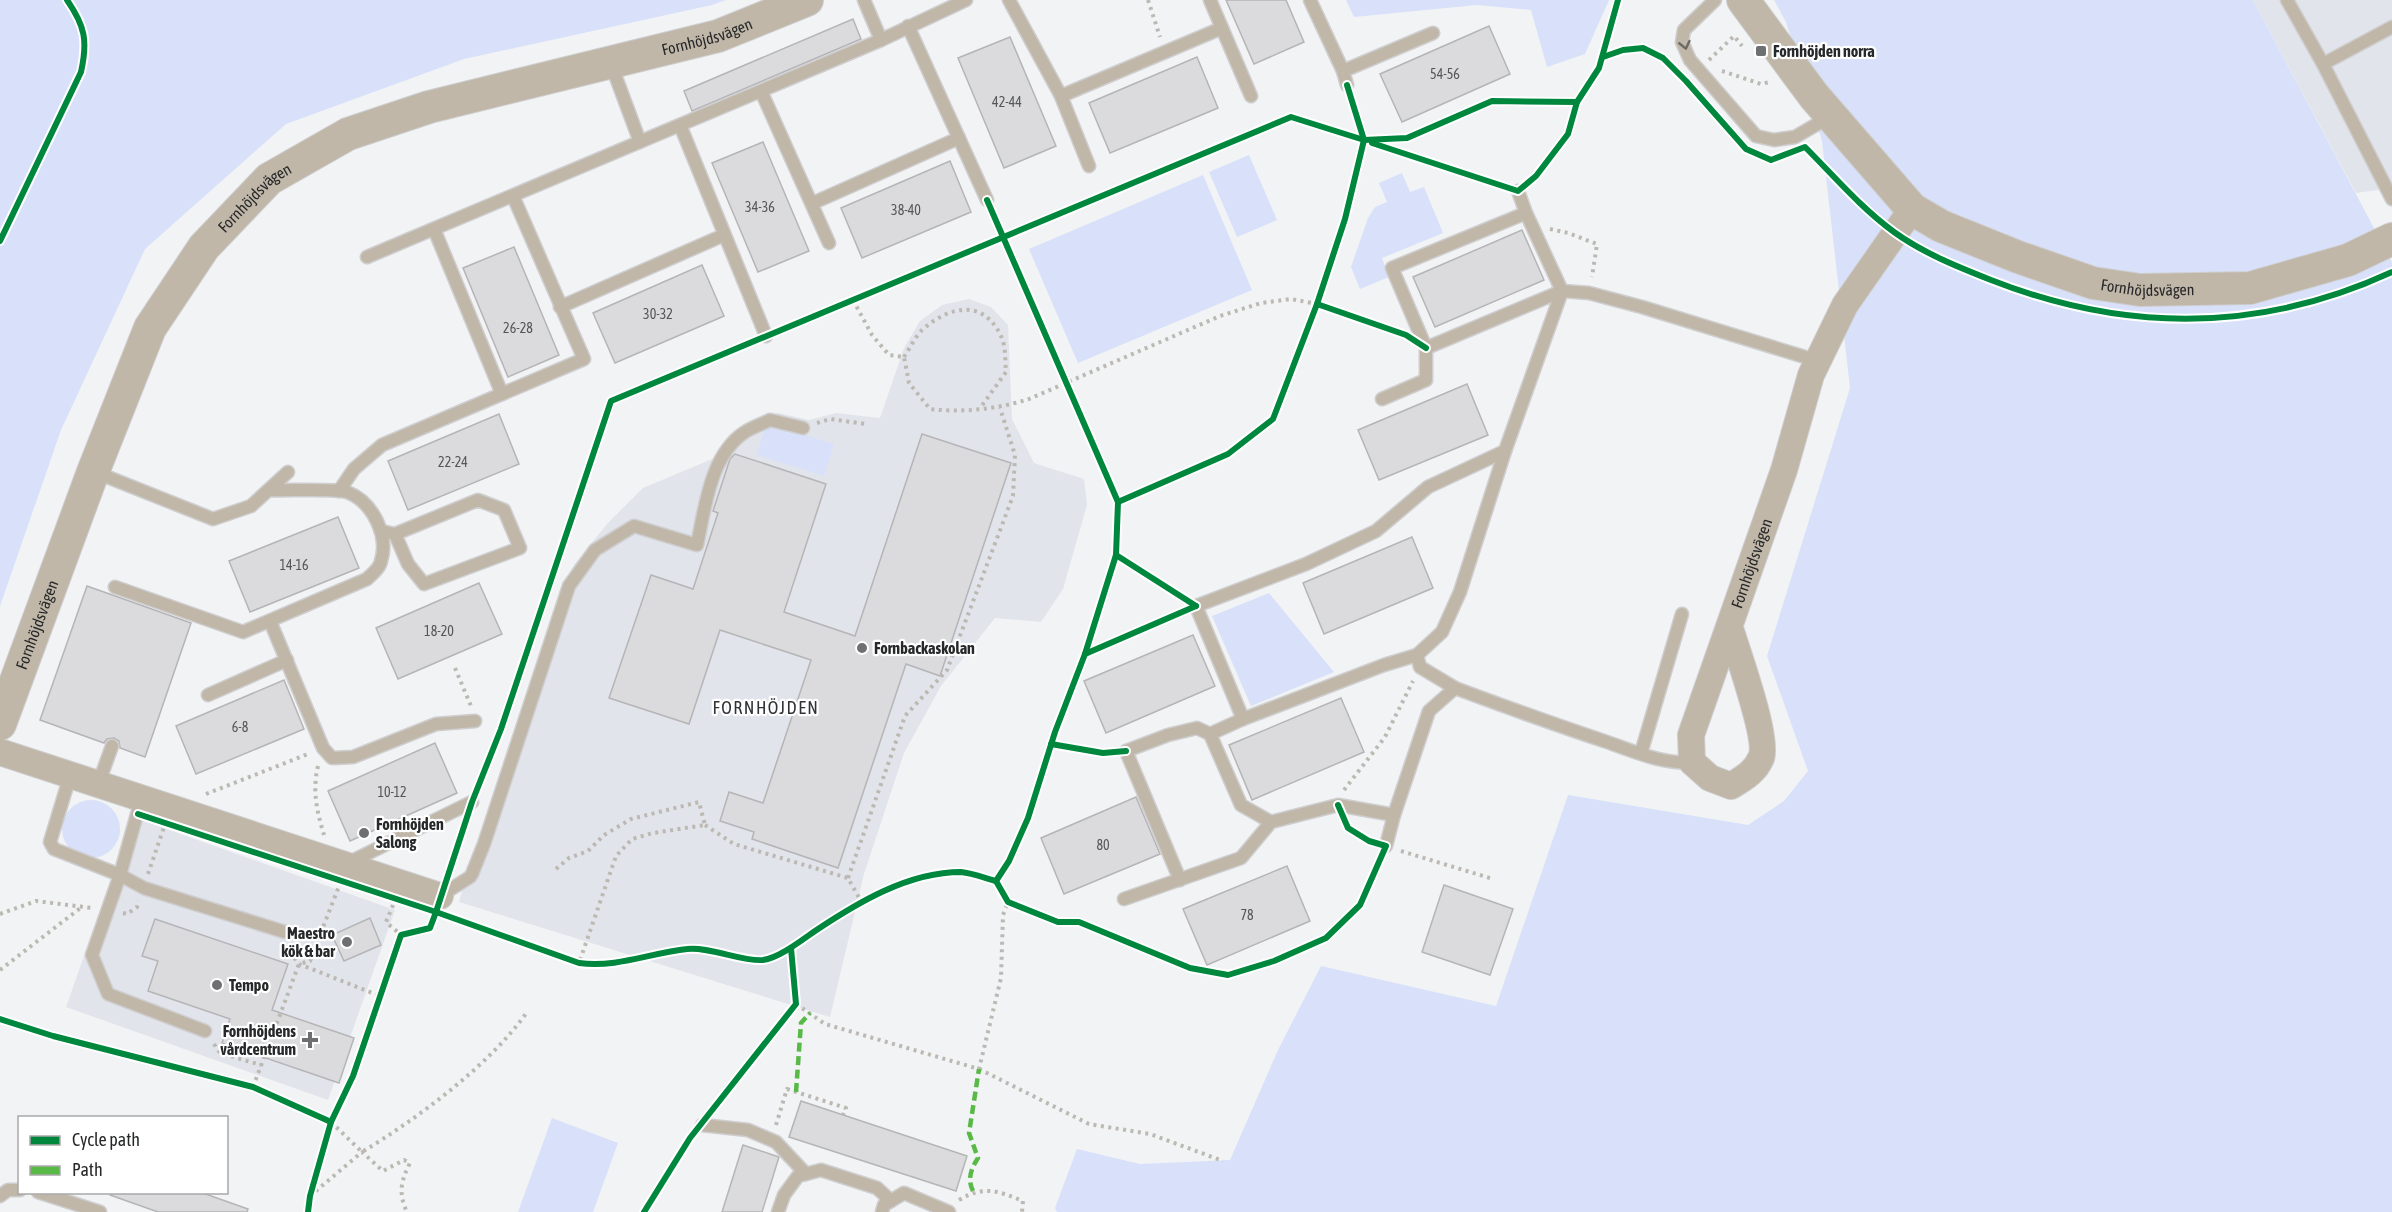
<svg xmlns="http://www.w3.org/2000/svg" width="2392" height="1212" viewBox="0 0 2392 1212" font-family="'Asap Condensed',sans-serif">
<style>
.built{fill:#e2e4eb}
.green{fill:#d8e1f9}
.building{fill:#dbdbdd;stroke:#b5b5b7;stroke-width:1.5}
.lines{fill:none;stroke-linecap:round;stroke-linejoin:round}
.service-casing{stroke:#cececf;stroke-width:15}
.minor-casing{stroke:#cececf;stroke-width:28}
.tertiary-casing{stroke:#cececf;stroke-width:34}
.path{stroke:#bcb8b2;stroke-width:4;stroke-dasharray:3 4.5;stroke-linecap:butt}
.service{stroke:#c0b7a9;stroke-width:12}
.minor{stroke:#c0b7a9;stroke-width:26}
.tertiary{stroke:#c0b7a9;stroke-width:32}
.quiet{stroke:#58b947;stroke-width:4.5;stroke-dasharray:9 4.5;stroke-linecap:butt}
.cycleway-casing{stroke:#fff;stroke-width:10}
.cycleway{stroke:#00873e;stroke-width:6}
.oneway{stroke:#6c6863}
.poi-dot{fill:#6e6f70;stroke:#fff;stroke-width:2}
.labels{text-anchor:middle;stroke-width:4.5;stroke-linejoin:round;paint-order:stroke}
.number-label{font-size:14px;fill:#555657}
.street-label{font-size:16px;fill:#272829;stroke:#fff}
.poi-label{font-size:16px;font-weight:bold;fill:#272829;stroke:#fff;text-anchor:start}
.neighbourhood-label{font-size:18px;letter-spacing:1.5px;fill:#323336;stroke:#fff}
</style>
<rect width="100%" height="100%" fill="#f2f3f5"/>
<g class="built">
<path d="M 2253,0 L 2392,0 L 2392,188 L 2356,193 Z"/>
<path d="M 969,299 L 991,307 L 1008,325 L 1012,419 L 1034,463 L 1084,479 L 1087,505 L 1063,589 L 1041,622 L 995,618 L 941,686 L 904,753 L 864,874 L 830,1017 L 459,902 L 474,851 L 574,565 L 607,524 L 643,488 L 717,457 L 729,435 L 752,421 L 778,413 L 809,420 L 836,413 L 880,418 L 904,348 L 920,321 L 942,305 Z"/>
<path d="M 133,817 L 395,910 L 328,1100 L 66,1007 Z"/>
</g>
<g class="green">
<path d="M 0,0 L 726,0 L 712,5 L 464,59 L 286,124 L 145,249 L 61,430 L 0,606 Z"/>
<path d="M 1346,0 L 1609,0 L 1585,54 L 1547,67 L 1531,10 L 1477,5 L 1354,17 Z"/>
<path d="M 1774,0 L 2253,0 L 2392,262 L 2392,1212 L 1057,1212 L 1055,1208 L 1077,1149 L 1140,1164 L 1230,1160 L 1278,1050 L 1321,966 L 1496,1006 L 1568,795 L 1748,825 L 1784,801 L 1808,771 L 1767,656 L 1850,388 L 1822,141 L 1786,22 Z"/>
<path d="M 1249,155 L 1277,220 L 1237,237 L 1209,172 Z"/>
<path d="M 1402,173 L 1410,192 L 1424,187 L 1443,233 L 1382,258 L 1389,277 L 1360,289 L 1351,267 L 1368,218 L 1375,207 L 1387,202 L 1379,183 Z"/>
<path d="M 1203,175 L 1252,290 L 1078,363 L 1029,249 Z"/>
<path d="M 766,423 L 834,444 L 824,476 L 757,455 Z"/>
<path d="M 1269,593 L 1334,672 L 1251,706 L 1212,616 Z"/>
<circle cx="91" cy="829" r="29"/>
<path d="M 552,1118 L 618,1143 L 593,1212 L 518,1212 Z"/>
</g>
<g class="building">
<path d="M 1226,0 L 1286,0 L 1304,42 L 1254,64 Z"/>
<path d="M 853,19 L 861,39 L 692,111 L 684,91 Z"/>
<path d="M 1489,26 L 1510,74 L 1402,122 L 1380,74 Z"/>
<path d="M 1010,37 L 1056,146 L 1004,168 L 958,58 Z"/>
<path d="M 1197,57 L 1218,108 L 1110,153 L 1089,103 Z"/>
<path d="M 763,142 L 809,251 L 758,272 L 712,163 Z"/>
<path d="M 950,161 L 971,212 L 862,258 L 841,208 Z"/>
<path d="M 1522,230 L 1544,280 L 1435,327 L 1413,277 Z"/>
<path d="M 514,247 L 559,355 L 508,377 L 463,268 Z"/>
<path d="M 702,265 L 724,316 L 615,363 L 593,313 Z"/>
<path d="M 1467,384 L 1488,435 L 1379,480 L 1358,430 Z"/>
<path d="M 499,414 L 519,464 L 408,510 L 388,461 Z"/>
<path d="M 922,434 L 1011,463 L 940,676 L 906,664 L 838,868 L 752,839 L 754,832 L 720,821 L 729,792 L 763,803 L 811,660 L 720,630 L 689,724 L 609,698 L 651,575 L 693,589 L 718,513 L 713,511 L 730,459 L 735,454 L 826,484 L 784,612 L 855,636 Z"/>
<path d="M 338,517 L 359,568 L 250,612 L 229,561 Z"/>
<path d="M 1412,537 L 1433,588 L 1324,634 L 1303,583 Z"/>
<path d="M 479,583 L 502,634 L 398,679 L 376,628 Z"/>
<path d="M 87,586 L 191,623 L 145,757 L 120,748 L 119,741 L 114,738 L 107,739 L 104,743 L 40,720 Z"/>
<path d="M 1193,635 L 1215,686 L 1106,733 L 1084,681 Z"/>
<path d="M 284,680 L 304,729 L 196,774 L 176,726 Z"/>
<path d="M 1341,698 L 1364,752 L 1252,800 L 1229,745 Z"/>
<path d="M 435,743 L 457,793 L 350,841 L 328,791 Z"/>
<path d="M 1136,797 L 1160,854 L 1064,894 L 1041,838 Z"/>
<path d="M 1287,866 L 1310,921 L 1207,965 L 1183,909 Z"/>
<path d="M 1444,885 L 1513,909 L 1490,975 L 1422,952 Z"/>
<path d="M 370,918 L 381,945 L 344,961 L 332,935 Z"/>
<path d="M 155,919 L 288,964 L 272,1010 L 354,1038 L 339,1083 L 222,1043 L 230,1019 L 148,991 L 158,961 L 142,956 Z"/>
<path d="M 801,1101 L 967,1156 L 956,1191 L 789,1137 Z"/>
<path d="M 743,1145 L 779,1157 L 762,1212 L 722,1212 Z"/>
<path d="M 111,1192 L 200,1192 L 248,1209 L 247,1212 L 158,1212 L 110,1195 Z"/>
</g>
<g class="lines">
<g class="service-casing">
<g id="service">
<path d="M 1009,0 L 1061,96 L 1089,166"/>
<path d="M 1210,0 L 1251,96"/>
<path d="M 1310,0 L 1343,71 L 1347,85"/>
<path d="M 1715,0 L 1684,30 L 1682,42 L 1690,60 L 1756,136 L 1774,140 L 1795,137 L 1831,116"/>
<path d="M 2287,0 L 2323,64 L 2392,199"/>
<path d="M 908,26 L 987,200"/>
<path d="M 881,40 L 966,0"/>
<path d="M 611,64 L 640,142"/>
<path d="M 2323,64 L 2392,27"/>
<path d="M 1343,71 L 1433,33"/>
<path d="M 761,91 L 829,243"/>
<path d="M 1061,96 L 1222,28"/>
<path d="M 680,125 L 766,336"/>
<path d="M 1518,191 L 1526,213 L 1392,268 L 1426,348 L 1562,291 L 1526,213"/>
<path d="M 813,203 L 959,138"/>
<path d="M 434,229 L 502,394"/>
<path d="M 367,257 L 881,40 L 864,0"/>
<path d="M 560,307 L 724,235"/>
<path d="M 1382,399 L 1426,380 L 1426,348"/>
<path d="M 95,472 L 213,519 L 251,506 L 288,472"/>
<path d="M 339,491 L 354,469 L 382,445 L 584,359 L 513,196"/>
<path d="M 381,531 L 395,534 L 478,500 L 504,510 L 520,548 L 424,584 L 408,564 L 395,534"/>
<path d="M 115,587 L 243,632 L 367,579 C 372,574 380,568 381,561 C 389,536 373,502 347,492 C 334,488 285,491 269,490"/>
<path d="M 270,621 L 323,748 L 332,758 L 353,757 L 436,724 L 475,721"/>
<path d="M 1417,655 L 1420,667 L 1455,688"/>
<path d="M 208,695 L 287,660"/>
<path d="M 1243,719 L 1196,606 L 1306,564 L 1376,531 L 1428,487 L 1505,451"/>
<path d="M 1641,753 L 1682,614"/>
<path d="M 70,776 L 50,842 L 54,849 L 120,875 L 141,800"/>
<path d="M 98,785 L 112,746"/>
<path d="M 1271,822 L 1241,805 L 1210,734 L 1243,719 L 1384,665 L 1417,655 L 1442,632 L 1460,592 L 1505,451 L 1562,291 L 1589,293 L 1642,307 L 1818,361"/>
<path d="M 1386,846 L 1394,815 L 1429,711 L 1455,688 C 1506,707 1556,725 1607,742 C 1633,751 1664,765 1692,762"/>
<path d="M 348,863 L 472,802"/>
<path d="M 1180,880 L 1126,751 L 1168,735 L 1197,728 L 1210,734"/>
<path d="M 440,896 L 470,877 L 472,874 L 484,844 L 569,586 L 595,550 L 634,526 L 697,545 C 705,508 710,455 745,432 C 753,427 762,424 770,420 L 803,428"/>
<path d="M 1124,899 L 1241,858 L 1271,822 L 1338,805 L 1394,815"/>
<path d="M 205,1031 L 108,994 L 92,955 L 120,875 L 144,888 L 285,932"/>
<path d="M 702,1125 L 748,1130 L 776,1142 L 806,1174"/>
<path d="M 38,1192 L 100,1212"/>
<path d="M 0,1196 L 8,1190 L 20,1190"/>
<path d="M 778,1212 L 784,1195 L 798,1176 L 821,1170 L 877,1188 L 891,1201"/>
<path d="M 882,1212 L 884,1205 L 904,1193 L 949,1212"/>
</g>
</g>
<g class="minor-casing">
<g id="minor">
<path id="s1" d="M 1730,628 C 1737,651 1769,740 1761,758 C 1755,772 1744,778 1731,786 L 1710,778 L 1692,762 L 1691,735 L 1784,470 L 1811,375 L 1845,305 L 1912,209"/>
<path d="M 0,752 L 440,896"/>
</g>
</g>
<g class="tertiary-casing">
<g id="tertiary">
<path id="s2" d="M 1743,0 L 1814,96 L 1912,209 L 1941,226 L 2018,257 L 2093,283 L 2140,290 L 2250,288 L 2348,260 L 2392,239"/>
<path id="s3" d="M 0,724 L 93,472 L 150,328 L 204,247 L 269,179 L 348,134 L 429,107 L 718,36 L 807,0"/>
</g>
</g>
<g class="path">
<path d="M 1148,0 L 1160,37"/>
<path d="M 1709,60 L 1734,36 L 1742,46"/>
<path d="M 1722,71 L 1761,84 L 1770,82"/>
<path d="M 1550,229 L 1568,233 L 1597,244 L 1592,277"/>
<path d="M 853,300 L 872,335 L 889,355 L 904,357 L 909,383 L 930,409 C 962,413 998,409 1029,399 L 1220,316 L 1261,303 L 1291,299 L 1317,304"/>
<path d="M 904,357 C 910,348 915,337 922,330 C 949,306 983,298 1001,336 C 1006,346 1005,361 1006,372 L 981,407"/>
<path d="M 817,423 L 830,419 L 866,424"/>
<path d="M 455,668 L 471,706"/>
<path d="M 318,766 C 312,791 317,812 324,835"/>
<path d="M 1344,790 L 1385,737 L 1413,681"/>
<path d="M 206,794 L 308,754"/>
<path d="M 705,825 L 734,844 L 848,878 L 862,903"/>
<path d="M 1401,851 L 1493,879"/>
<path d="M 556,869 L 569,858 L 588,851 L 604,835 L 631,819 L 699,802 L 705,825 L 653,833 L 632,839 L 616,856 L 579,963"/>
<path d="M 148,874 L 164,827"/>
<path d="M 848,878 L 905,716 L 947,670 L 1013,496 L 1015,455 L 1000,408"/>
<path d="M 393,905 L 386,922 L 401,935"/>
<path d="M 123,913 L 127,914 L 137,907 L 139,901"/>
<path d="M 0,914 L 36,901 L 92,908"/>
<path d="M 285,946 L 299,964 L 380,996"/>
<path d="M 0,970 L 83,906"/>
<path d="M 796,1004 L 825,1024 L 979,1069 L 1001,978 L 1003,915 L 1008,902"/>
<path d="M 214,1044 L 220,1053 L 261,1065"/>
<path d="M 979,1069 L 1089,1124 L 1150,1134 L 1223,1161"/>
<path d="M 253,1087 L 299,964 L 310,961 L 339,886"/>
<path d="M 331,1122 L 362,1152 C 417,1119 491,1064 527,1012"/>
<path d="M 776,1125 L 787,1089 L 846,1108 L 843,1115"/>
<path d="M 310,1196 L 362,1152 L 383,1171 L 404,1160 L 410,1163 C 401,1181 398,1193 407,1212"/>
<path d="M 959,1200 C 984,1185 998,1191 1023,1201 L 1022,1212"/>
</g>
<use href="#service" class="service"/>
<use href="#minor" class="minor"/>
<use href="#tertiary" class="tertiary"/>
<g class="quiet">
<path d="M 796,1092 L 801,1023 L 810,1013"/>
<path d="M 973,1191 C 967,1179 971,1169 978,1158 L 969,1133 L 979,1069"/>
</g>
<g class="cycleway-casing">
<g id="cycleway">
<path d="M 1603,57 L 1623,50 L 1643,48 L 1663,58 L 1686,81 L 1746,149 L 1771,160 L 1805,147 C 1834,176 1861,208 1894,232 C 1923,253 1958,267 1991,280 C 2126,333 2260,333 2392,272"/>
<path d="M 1372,143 L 1518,191 L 1536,176 L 1568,134 L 1577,102 L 1599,68 L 1618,0"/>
<path d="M 0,241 L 81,72 C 88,41 85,26 67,0"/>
<path d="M 1317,304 L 1406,335 L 1426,348"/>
<path d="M 1118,502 L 1228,454 L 1273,419 L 1317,304 L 1345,219 L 1364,140 L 1347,85"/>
<path d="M 1116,555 L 1196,606"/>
<path d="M 1085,654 L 1196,606"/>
<path d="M 1051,744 L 1103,753 L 1126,751"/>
<path d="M 138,814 L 436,912 L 579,963 C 617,968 650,953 687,949 C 708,946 743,962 763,960 C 779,958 802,940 815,931 C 857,903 908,872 961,872 C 972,873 985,878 996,881 L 1009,861 L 1028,818 L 1055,732 L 1085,654 L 1116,555 L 1118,502 L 987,200"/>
<path d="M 996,881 L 1008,902 L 1058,922 L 1079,922 L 1190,968 L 1228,975 L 1274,961 L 1326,938 L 1360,905 L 1386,846 L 1369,841 L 1348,828 L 1338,805"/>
<path d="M 0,1019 L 53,1036 L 253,1087 L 331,1122"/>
<path d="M 308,1212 L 310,1196 L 331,1122 L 353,1076 L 401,935 L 430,928 L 436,912 L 472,802 L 501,729 L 611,401 L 1291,117 L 1364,140 L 1407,138 L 1492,101 L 1577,102"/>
<path d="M 644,1212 L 690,1138 L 796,1004 L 791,948"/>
</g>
</g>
<use href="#cycleway" class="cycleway"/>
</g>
<defs><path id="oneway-chevron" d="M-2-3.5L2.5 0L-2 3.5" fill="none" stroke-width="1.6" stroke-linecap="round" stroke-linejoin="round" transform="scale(1.5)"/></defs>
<use class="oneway" href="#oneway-chevron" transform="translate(1685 45) rotate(77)"/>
<g class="poi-dot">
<rect x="1755" y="45" width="12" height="12" rx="3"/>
<circle cx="862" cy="648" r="6"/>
<circle cx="364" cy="833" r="6"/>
<circle cx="347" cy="942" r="6"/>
<circle cx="217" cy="985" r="6"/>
<path d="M307 1031h6v6h6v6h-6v6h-6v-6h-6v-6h6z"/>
</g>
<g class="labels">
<g class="number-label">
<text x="1445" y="79">54-56</text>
<text x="1007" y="107">42-44</text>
<text x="760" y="212">34-36</text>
<text x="906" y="215">38-40</text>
<text x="658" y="319">30-32</text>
<text x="518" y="333">26-28</text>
<text x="453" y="467">22-24</text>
<text x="294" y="570">14-16</text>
<text x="439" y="636">18-20</text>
<text x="240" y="732">6-8</text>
<text x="392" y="797">10-12</text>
<text x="1103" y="850">80</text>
<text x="1247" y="920">78</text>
</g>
<g class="street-label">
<text dy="6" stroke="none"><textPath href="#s3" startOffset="1078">Fornhöjdsvägen</textPath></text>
<text dy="6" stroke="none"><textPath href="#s3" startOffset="592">Fornhöjdsvägen</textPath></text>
<text dy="6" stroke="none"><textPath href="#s2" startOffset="520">Fornhöjdsvägen</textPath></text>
<text dy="6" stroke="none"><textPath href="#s1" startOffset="432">Fornhöjdsvägen</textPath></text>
<text dy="6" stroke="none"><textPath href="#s3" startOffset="106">Fornhöjdsvägen</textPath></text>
</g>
<g class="poi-label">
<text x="1773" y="57">Fornhöjden norra</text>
<text x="874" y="654">Fornbackaskolan</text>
<text x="376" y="830">Fornhöjden<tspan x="376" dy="18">Salong</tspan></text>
<text x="335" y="939" text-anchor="end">Maestro<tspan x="335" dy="18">kök &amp; bar</tspan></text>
<text x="229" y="991">Tempo</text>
<text x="296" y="1037" text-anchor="end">Fornhöjdens<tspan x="296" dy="18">vårdcentrum</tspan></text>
</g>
<g class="neighbourhood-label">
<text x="766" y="714">FORNHÖJDEN</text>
</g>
</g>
<rect x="18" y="1116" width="210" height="78" fill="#ffffff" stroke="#a9a9a9" stroke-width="1.5"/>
<rect x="30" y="1136" width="30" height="9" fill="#00873e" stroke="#a9a9a9" stroke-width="1.5"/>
<text x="72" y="1146" font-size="18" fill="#272829">Cycle path</text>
<rect x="30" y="1166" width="30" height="9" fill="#58b947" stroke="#a9a9a9" stroke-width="1.5"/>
<text x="72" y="1176" font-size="18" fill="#272829">Path</text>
</svg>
